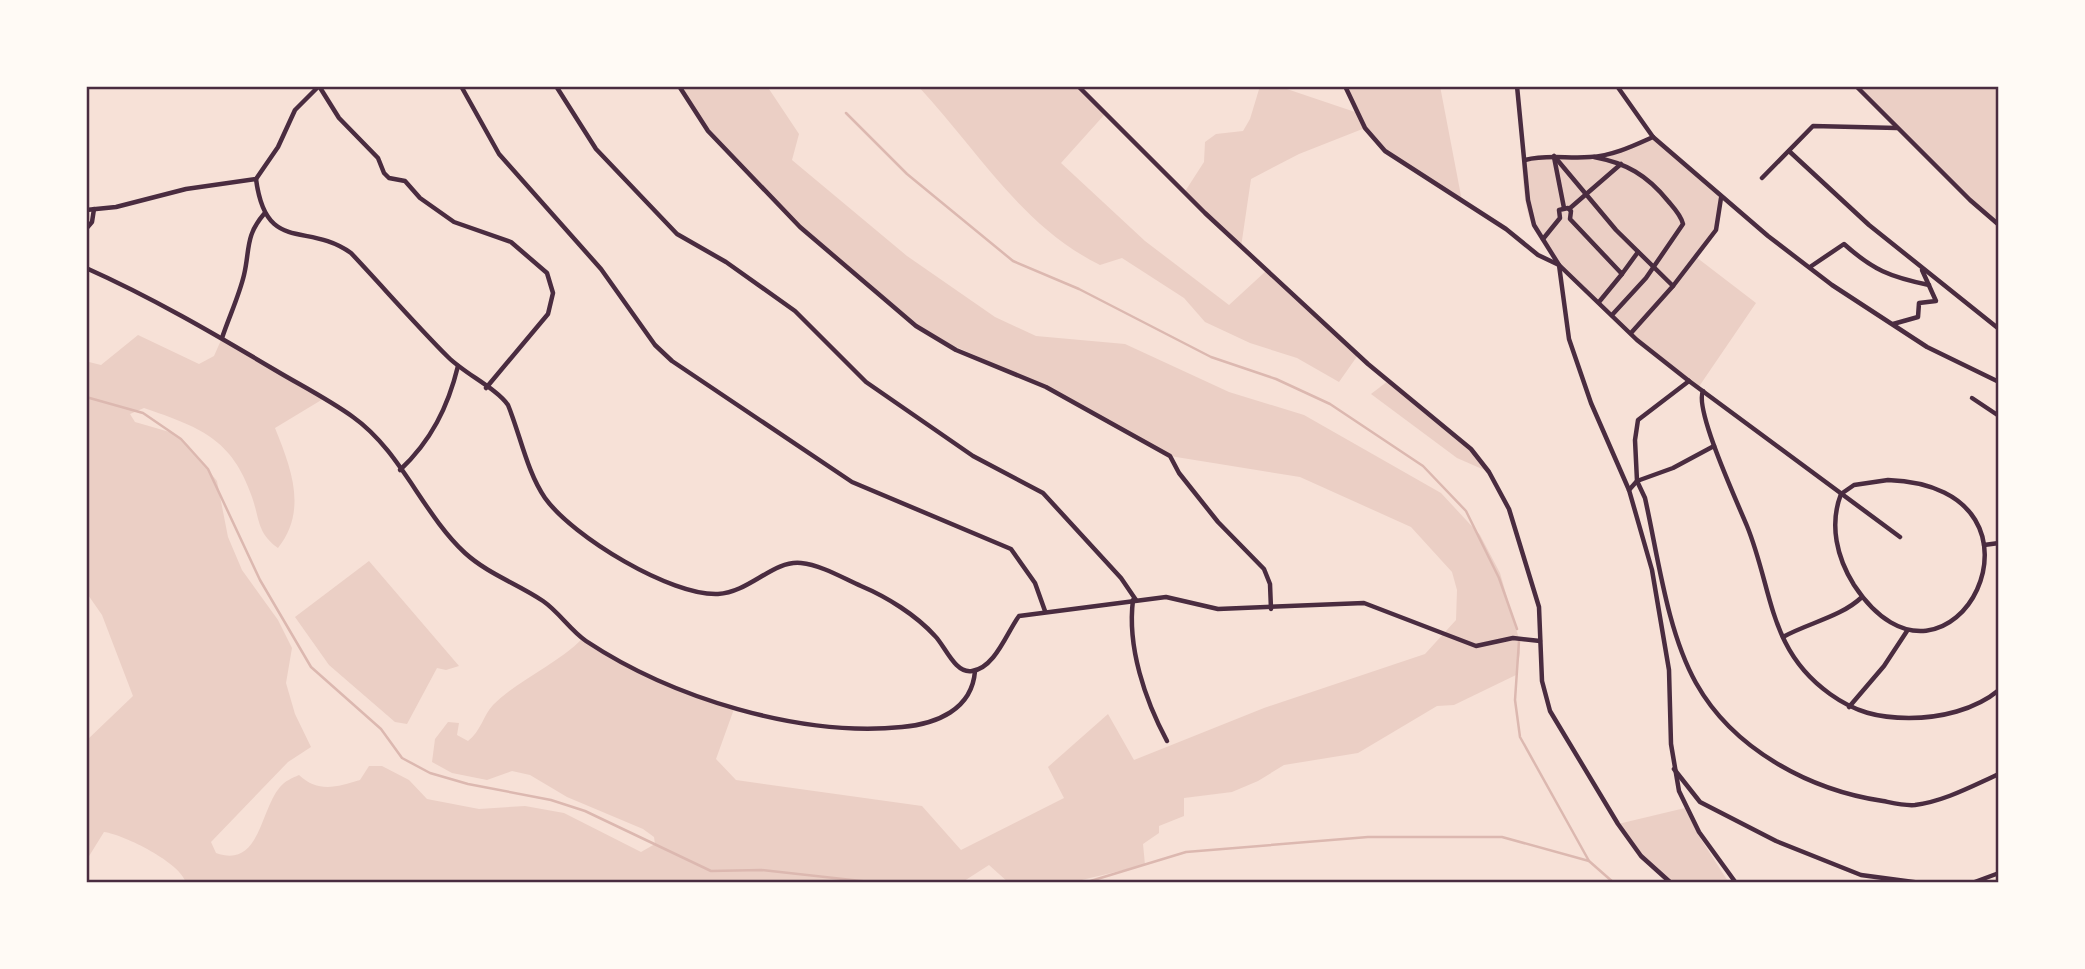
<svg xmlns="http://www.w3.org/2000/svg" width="2085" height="969" viewBox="0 0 2085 969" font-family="'IBM Plex Sans',sans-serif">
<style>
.green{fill:#ebcfc5}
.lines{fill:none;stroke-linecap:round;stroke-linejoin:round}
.stream{stroke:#dcb8b0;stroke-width:2.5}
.minor{stroke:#4a2c40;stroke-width:4.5}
.neatline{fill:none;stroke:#4a2c40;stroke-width:2.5}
</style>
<rect width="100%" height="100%" fill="#f7e1d7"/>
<g class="green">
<path d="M 679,86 L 767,86 L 799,134 L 792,160 L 907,256 L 995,317 L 1036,336 L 1125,344 L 1229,392 L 1304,415 L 1441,493 L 1480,535 L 1500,573 L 1519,639 L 1520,653 L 1516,675 L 1454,705 L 1437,706 L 1358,753 L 1284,765 L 1258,781 L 1232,792 L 1184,798 L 1184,816 L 1159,826 L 1159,833 L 1143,844 L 1145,865 L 1069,883 L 1009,883 L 989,865 L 961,883 L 186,883 C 181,863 125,835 104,832 L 86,861 L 86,741 L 133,696 L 102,615 L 86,592 L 86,351 L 89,362 L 101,365 L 138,335 L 199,364 L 214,356 L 222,338 L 323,399 L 275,428 C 291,468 308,510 278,548 C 257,533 260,520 252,497 C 232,438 199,427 144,408 L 130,414 L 135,422 L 173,433 L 188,445 L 217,481 L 228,537 L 242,570 L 278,620 L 292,648 L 286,683 L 295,714 L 311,747 L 288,762 L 211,842 L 216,853 C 260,869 260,810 280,787 C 285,781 292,778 299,775 C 318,793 337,787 360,780 L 369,766 L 382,766 L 409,780 L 427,799 L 479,809 L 525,806 L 564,813 L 641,852 L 655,844 L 654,837 L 643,829 L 567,797 L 530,775 L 512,771 L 487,780 L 452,773 L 432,762 L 435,739 L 448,722 L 459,723 L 457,735 L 468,741 C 481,731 483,716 493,705 C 518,680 556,665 582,639 L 641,672 L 734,709 L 716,759 L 736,780 L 922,806 L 961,850 L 1064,798 L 1048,767 L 1108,714 L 1134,760 L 1264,708 L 1425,654 L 1456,620 L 1457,590 L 1452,572 L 1411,527 L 1300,477 L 1170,456 L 1046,387 L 932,336 L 800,227 L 708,131 Z"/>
<path d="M 918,86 L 1078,86 L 1105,114 L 1061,163 L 1145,241 L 1229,305 L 1266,271 L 1358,355 L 1339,382 L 1297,358 L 1250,343 L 1205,322 L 1184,298 L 1122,258 L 1100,265 C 1021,226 976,148 918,86 Z"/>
<path d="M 1260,86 L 1278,86 L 1355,112 L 1345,86 L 1440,86 L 1462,201 L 1396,159 L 1365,128 L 1299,154 L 1251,179 L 1241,247 L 1184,193 L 1204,162 L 1205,142 L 1216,134 L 1243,131 L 1250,119 Z"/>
<path d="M 1856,86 L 1999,86 L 1999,225 L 1983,212 Z"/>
<path d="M 1653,137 L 1721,198 L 1720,220 L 1696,257 L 1756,303 L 1698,388 C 1650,350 1558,281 1532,225 C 1524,206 1523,183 1522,161 L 1544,155 L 1594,157 Z"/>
<path d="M 1388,381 L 1471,449 L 1489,472 L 1457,458 L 1371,394 Z"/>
<path d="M 369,561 L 459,666 L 446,670 L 437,668 L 407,724 L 395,722 L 329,665 L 295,617 Z"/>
<path d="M 1685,808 L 1697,833 L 1729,883 L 1671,883 L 1649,864 L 1618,824 Z"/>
</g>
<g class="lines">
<g class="stream">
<path d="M 846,113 L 907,174 L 1013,261 L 1079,289 L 1211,357 L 1276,379 L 1330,404 L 1423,466 L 1466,511 L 1499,578 L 1517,629"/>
<path d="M 86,397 L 143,413 L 181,439 L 208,469 L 260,580 L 311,667 L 381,729 L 402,758 L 430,773 L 468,784 L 551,800 L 585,811 L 711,871 L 761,870 L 879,883"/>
<path d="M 1519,641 L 1515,700 L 1520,737 L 1589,861"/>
<path d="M 1084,883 L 1186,852 L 1368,837 L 1502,837 L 1589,861 L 1614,883"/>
</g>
<g class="minor">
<path d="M 319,86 L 339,118 L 378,158 L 384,173 L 389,178 L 405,181 L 420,198 L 454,222 L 511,242 L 547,273 L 553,293 L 548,314 L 486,388"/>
<path d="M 461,86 L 499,154 L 601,269 L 655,345 L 672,361 L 852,482 L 1011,549 L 1035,583 L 1045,611"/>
<path d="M 556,86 L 596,149 L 677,234 L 726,262 L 795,311 L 866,382 L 973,456 L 1043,493 L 1121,578 L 1136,600"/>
<path d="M 679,86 L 708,131 L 800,227 L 916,326 L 956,350 L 1046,387 L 1170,456 L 1179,473 L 1218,522 L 1264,569 L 1270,584 L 1271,609"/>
<path d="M 1078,86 L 1205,213 L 1368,364 L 1471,449 L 1489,472 L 1509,509 L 1539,607 L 1542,681 L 1550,711 L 1618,824 L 1641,856 L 1671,883"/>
<path d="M 1345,86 L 1365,128 L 1385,151 L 1506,229 L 1538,255 L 1559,265 L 1637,340 L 1689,381 L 1900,537"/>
<path d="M 1517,86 L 1528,200 L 1534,225 L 1559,265 L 1569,339 L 1591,403 L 1629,490 L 1652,570 L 1669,670 L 1671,744 L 1679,791 L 1699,832 L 1736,883"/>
<path d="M 1617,86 L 1653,137 L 1768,236 L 1832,285 L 1927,347 L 1999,382"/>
<path d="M 1856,86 L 1970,200 L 1999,225"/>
<path d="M 1789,151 L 1869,225 L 1999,329"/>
<path d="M 1554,156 L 1616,230 L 1673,286 L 1631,333"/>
<path d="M 1554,157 L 1564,208"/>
<path d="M 1594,157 C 1626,163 1647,175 1668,201 C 1674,208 1681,215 1683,224 L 1646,278 L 1612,315"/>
<path d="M 1525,160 C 1548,154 1568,159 1590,157 C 1612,156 1633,146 1653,137"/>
<path d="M 1762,178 L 1813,126 L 1897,128"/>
<path d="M 256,179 C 266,255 307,221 351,253 C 383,287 415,324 448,357 C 465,374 496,388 508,405 C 520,434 527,472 545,498 C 573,537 671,596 718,594 C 750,592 773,560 801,563 C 821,565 843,578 861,586 C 887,597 916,615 935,636 C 945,646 955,674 972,671 C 995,668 1007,632 1019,616 L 1166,597 L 1218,609 L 1364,603 L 1476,646 L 1513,638 L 1540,641"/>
<path d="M 1569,209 L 1621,164"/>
<path d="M 86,210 L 116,207 L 186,189 L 256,179 L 278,147 L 295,110 L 319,86"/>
<path d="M 86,229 L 92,222 L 94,209"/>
<path d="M 1543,239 L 1560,218 L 1559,210 L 1568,208 L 1571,211 L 1570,219 L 1622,274 L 1638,252"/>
<path d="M 1810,267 L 1844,244 C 1873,270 1890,277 1929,285"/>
<path d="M 86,268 C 151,297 213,333 275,370 C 300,385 328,399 353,417 C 401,451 422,513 465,553 C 488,574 518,584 543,601 C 559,612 570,630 586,641 C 672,698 799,737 902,727 C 936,724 972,710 975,671"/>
<path d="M 1673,286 L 1716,230 L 1721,198"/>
<path d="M 1599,302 L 1622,274"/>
<path d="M 1893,324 L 1918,317 L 1919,303 L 1936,301 L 1922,270"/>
<path d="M 222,338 C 229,317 239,296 244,275 C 250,250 245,236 264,214"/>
<path d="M 1703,391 C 1694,409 1738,504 1747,526 C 1773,590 1768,650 1830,694 C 1855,712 1878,718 1909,718 C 1940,718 1975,710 1999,690"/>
<path d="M 1972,398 L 1999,416"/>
<path d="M 1714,446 L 1673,468 L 1637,481 L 1645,498 C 1658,556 1667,631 1696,683 C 1733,749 1809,790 1883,801 C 1893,803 1905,806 1915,805 C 1945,801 1972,786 1999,774"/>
<path d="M 400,470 C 431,441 448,407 458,366"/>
<path d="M 1888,480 C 2075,487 1950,730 1854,585 C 1837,558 1829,525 1841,494 L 1854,485 Z"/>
<path d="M 1629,490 L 1637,481 L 1635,440 L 1638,420 L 1689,381"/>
<path d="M 1984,545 L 1999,543"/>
<path d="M 1133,600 C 1127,647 1145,700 1167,741"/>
<path d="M 1783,637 C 1808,623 1841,617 1862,597"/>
<path d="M 1849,707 L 1884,666 L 1907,631"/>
<path d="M 1674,769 L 1700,802 L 1776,841 L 1861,875 L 1921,883"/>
<path d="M 1972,883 L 1999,873"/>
</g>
</g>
<rect width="2085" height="969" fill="none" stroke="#fffaf5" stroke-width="175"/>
<rect x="88" y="88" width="1909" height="793" class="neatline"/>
</svg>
